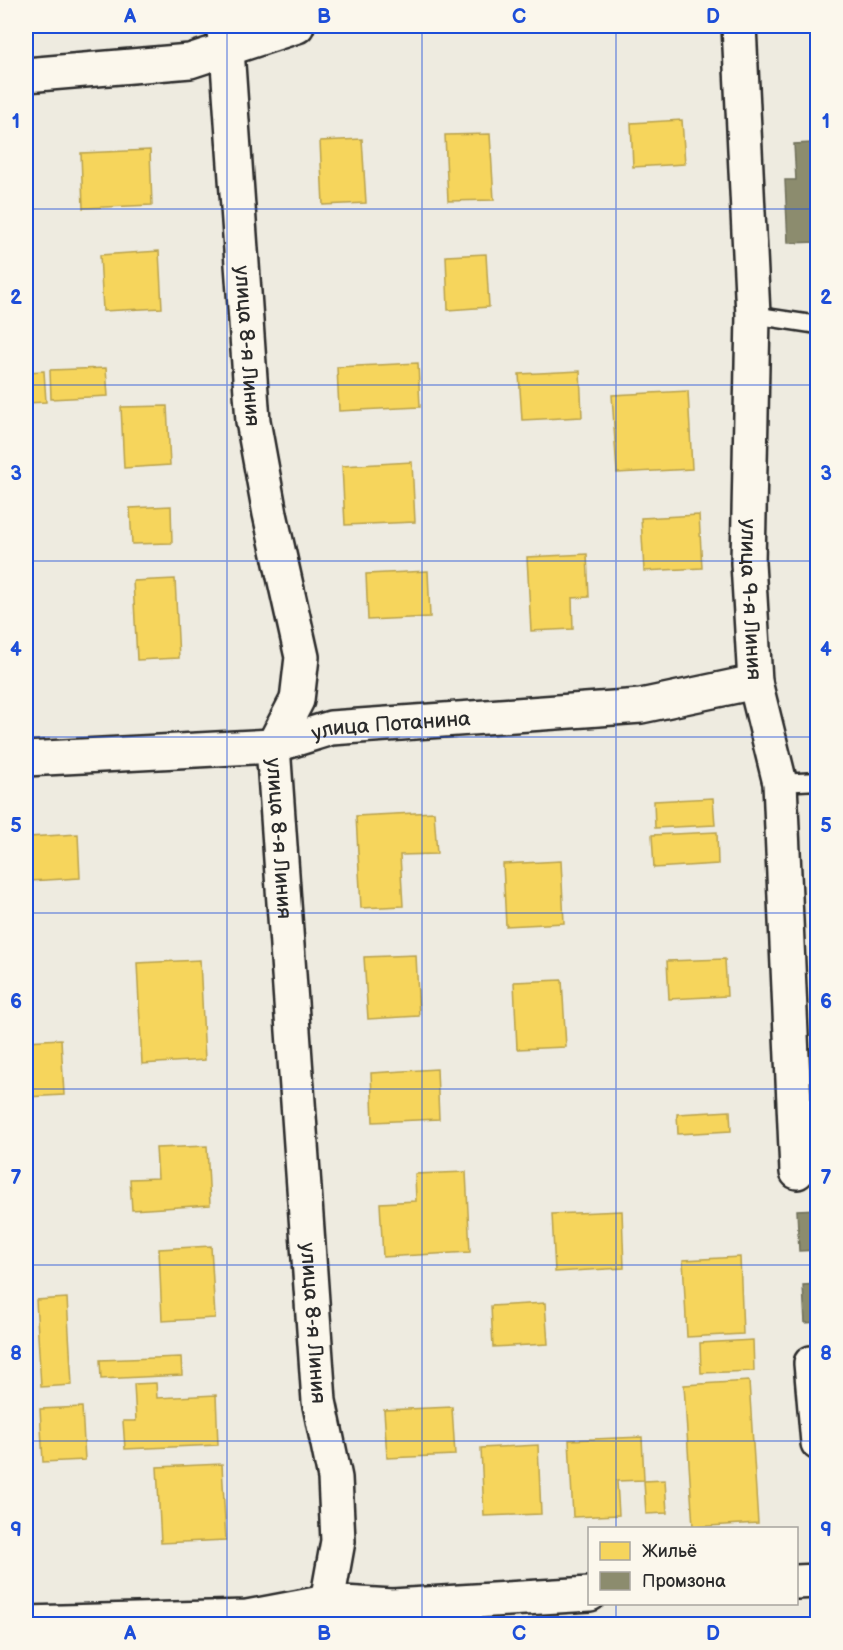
<svg xmlns="http://www.w3.org/2000/svg" width="843" height="1650" viewBox="0 0 843 1650" font-family="'Balsamiq Sans',sans-serif">
<style>
.homes{fill:#f6d55c;stroke:#b9a24d;stroke-width:1.5}
.industry{fill:#8c8c6e;stroke:#6f6f5a;stroke-width:1.5}
.lines{fill:none;stroke-linecap:round;stroke-linejoin:round}
.service-casing{stroke:#2b2b2b;stroke-width:21}
.minor-casing{stroke:#2b2b2b;stroke-width:38}
.service{stroke:#fbf7ec;stroke-width:16}
.minor{stroke:#fbf7ec;stroke-width:33}
.grid{fill:none;stroke:#1d4ed8;stroke-width:1.5;stroke-opacity:0.55}
.labels{text-anchor:middle;stroke-width:6;stroke-linejoin:round;paint-order:stroke}
.street-label{font-size:21px;fill:#2b2b2b;stroke:#fbf7ec}
.neatline{fill:none;stroke:#1d4ed8;stroke-width:2}
.grid-label{font-size:20px;text-anchor:middle;font-weight:bold;fill:#1d4ed8}
</style>
<rect width="100%" height="100%" fill="#eeebe0"/>
<filter id="ink" filterUnits="userSpaceOnUse"><feTurbulence type="fractalNoise" baseFrequency=".0167" numOctaves="2"/><feDisplacementMap in="SourceGraphic" scale="12" xChannelSelector="R" yChannelSelector="G"/><feConvolveMatrix kernelMatrix="1 2 1 2 8 2 1 2 1" color-interpolation-filters="sRGB"/></filter>
<g filter="url(#ink)">
<g class="homes">
<path d="M 682,120 L 685,164 L 633,167 L 631,123 Z"/>
<path d="M 490,134 L 494,200 L 448,201 L 445,135 Z"/>
<path d="M 362,139 L 366,203 L 323,205 L 320,141 Z"/>
<path d="M 150,150 L 152,205 L 83,208 L 81,153 Z"/>
<path d="M 159,251 L 162,308 L 103,311 L 100,255 Z"/>
<path d="M 486,254 L 489,307 L 448,310 L 446,256 Z"/>
<path d="M 418,363 L 420,407 L 339,411 L 337,367 Z"/>
<path d="M 106,368 L 108,396 L 51,399 L 50,370 Z"/>
<path d="M 44,371 L 46,402 L 26,403 L 26,372 Z"/>
<path d="M 580,371 L 582,417 L 522,420 L 519,374 Z"/>
<path d="M 688,391 L 692,469 L 617,473 L 612,395 Z"/>
<path d="M 167,406 L 170,465 L 124,468 L 121,407 Z"/>
<path d="M 412,462 L 415,522 L 345,525 L 342,466 Z"/>
<path d="M 171,506 L 172,543 L 132,544 L 130,508 Z"/>
<path d="M 699,515 L 702,568 L 644,571 L 641,518 Z"/>
<path d="M 587,554 L 589,597 L 572,598 L 573,629 L 531,631 L 527,557 Z"/>
<path d="M 428,571 L 430,617 L 368,620 L 366,574 Z"/>
<path d="M 175,579 L 179,658 L 137,660 L 133,581 Z"/>
<path d="M 713,798 L 715,825 L 655,828 L 654,801 Z"/>
<path d="M 434,812 L 437,854 L 400,855 L 403,906 L 361,908 L 356,816 Z"/>
<path d="M 717,832 L 718,864 L 654,868 L 652,835 Z"/>
<path d="M 78,834 L 80,878 L 30,881 L 28,837 Z"/>
<path d="M 561,861 L 564,923 L 506,926 L 503,864 Z"/>
<path d="M 416,955 L 419,1016 L 368,1019 L 364,957 Z"/>
<path d="M 725,959 L 727,996 L 669,999 L 667,961 Z"/>
<path d="M 200,960 L 205,1060 L 142,1064 L 137,963 Z"/>
<path d="M 562,980 L 566,1047 L 517,1049 L 514,982 Z"/>
<path d="M 61,1039 L 64,1095 L 26,1097 L 26,1041 Z"/>
<path d="M 437,1069 L 439,1119 L 373,1122 L 371,1073 Z"/>
<path d="M 730,1111 L 731,1131 L 678,1134 L 677,1114 Z"/>
<path d="M 207,1146 L 210,1205 L 132,1210 L 130,1179 L 158,1178 L 156,1148 Z"/>
<path d="M 466,1172 L 470,1252 L 383,1257 L 380,1203 L 416,1201 L 415,1174 Z"/>
<path d="M 622,1211 L 624,1268 L 555,1272 L 552,1214 Z"/>
<path d="M 211,1246 L 215,1318 L 162,1321 L 159,1249 Z"/>
<path d="M 740,1257 L 743,1334 L 687,1337 L 683,1260 Z"/>
<path d="M 67,1298 L 72,1385 L 41,1387 L 36,1300 Z"/>
<path d="M 545,1303 L 548,1344 L 493,1347 L 491,1306 Z"/>
<path d="M 753,1340 L 754,1371 L 701,1373 L 700,1343 Z"/>
<path d="M 181,1357 L 182,1375 L 101,1379 L 100,1360 Z"/>
<path d="M 749,1381 L 758,1523 L 693,1527 L 684,1385 Z"/>
<path d="M 156,1383 L 157,1398 L 216,1395 L 218,1445 L 125,1449 L 123,1421 L 136,1421 L 134,1384 Z"/>
<path d="M 82,1407 L 85,1460 L 43,1462 L 40,1409 Z"/>
<path d="M 452,1407 L 455,1455 L 387,1458 L 384,1410 Z"/>
<path d="M 642,1437 L 644,1480 L 617,1481 L 619,1515 L 573,1517 L 569,1440 Z"/>
<path d="M 538,1445 L 541,1514 L 484,1516 L 481,1448 Z"/>
<path d="M 222,1464 L 226,1540 L 161,1543 L 157,1467 Z"/>
<path d="M 665,1480 L 667,1513 L 646,1514 L 644,1481 Z"/>
</g>
<g class="industry">
<path d="M 812,143 L 817,242 L 788,243 L 785,180 L 796,180 L 794,144 Z"/>
<path d="M 818,1209 L 818,1250 L 799,1251 L 797,1210 Z"/>
<path d="M 818,1284 L 818,1322 L 805,1323 L 803,1285 Z"/>
</g>
<g class="lines">
<g class="service-casing">
<g id="service">
<path d="M 753,315 L 818,325"/>
<path d="M 780,783 L 818,781"/>
</g>
</g>
<g class="minor-casing">
<g id="minor">
<path id="s1" d="M 223,26 L 227,50 L 253,421 L 270,514 L 302,657 L 297,700 L 273,746 L 319,1401 L 335,1478 L 338,1541 L 323,1624"/>
<path id="s2" d="M 739,26 L 753,315 L 748,563 L 755,682 L 780,783 L 797,1172"/>
<path d="M 26,75 L 190,61 L 297,26"/>
<path id="s3" d="M 26,759 L 273,746 L 331,728 L 641,706 L 755,682"/>
<path d="M 811,1363 L 818,1443"/>
<path d="M 796,1582 L 818,1581"/>
<path d="M 26,1623 L 247,1617 L 327,1602 L 392,1606 L 590,1594"/>
</g>
</g>
<use href="#service" class="service"/>
<use href="#minor" class="minor"/>
</g>
</g>
<path class="grid" d="M 227,26 L 227,1624M 422,26 L 422,1624M 616,26 L 616,1528M 26,209 L 818,209M 26,385 L 818,385M 26,561 L 818,561M 26,737 L 818,737M 26,913 L 818,913M 26,1089 L 818,1089M 26,1265 L 818,1265M 26,1441 L 818,1441M 616,1604 L 616,1624"/>
<g class="labels">
<g class="street-label">
<text dy="7" stroke="none"><textPath href="#s1" startOffset="321">улица 8-я Линия</textPath></text>
<text dy="7" stroke="none"><textPath href="#s2" startOffset="574">улица 9-я Линия</textPath></text>
<text dy="7" stroke="none"><textPath href="#s3" startOffset="368">улица Потанина</textPath></text>
<text dy="7" stroke="none"><textPath href="#s1" startOffset="825">улица 8-я Линия</textPath></text>
<text dy="7" stroke="none"><textPath href="#s1" startOffset="1311">улица 8-я Линия</textPath></text>
</g>
</g>
<rect width="843" height="1650" fill="none" stroke="#fbf7ec" stroke-width="66"/>
<rect x="588" y="1527" width="210" height="78" fill="#fbf7ec" stroke="#a8a59f" stroke-width="1.5"/>
<rect x="600" y="1542" width="30" height="18" fill="#f6d55c" stroke="#a8a59f" stroke-width="1.5"/>
<text x="642" y="1557" font-size="18" fill="#2b2b2b">Жильё</text>
<rect x="600" y="1572" width="30" height="18" fill="#8c8c6e" stroke="#a8a59f" stroke-width="1.5"/>
<text x="642" y="1587" font-size="18" fill="#2b2b2b">Промзона</text>
<rect x="33" y="33" width="777" height="1584" class="neatline"/>
<g class="grid-label">
<text x="130" y="23">A</text>
<text x="324" y="23">B</text>
<text x="519" y="23">C</text>
<text x="713" y="23">D</text>
<text x="16" y="128">1</text>
<text x="826" y="128">1</text>
<text x="16" y="304">2</text>
<text x="826" y="304">2</text>
<text x="16" y="480">3</text>
<text x="826" y="480">3</text>
<text x="16" y="656">4</text>
<text x="826" y="656">4</text>
<text x="16" y="832">5</text>
<text x="826" y="832">5</text>
<text x="16" y="1008">6</text>
<text x="826" y="1008">6</text>
<text x="16" y="1184">7</text>
<text x="826" y="1184">7</text>
<text x="16" y="1360">8</text>
<text x="826" y="1360">8</text>
<text x="16" y="1536">9</text>
<text x="826" y="1536">9</text>
<text x="130" y="1640">A</text>
<text x="324" y="1640">B</text>
<text x="519" y="1640">C</text>
<text x="713" y="1640">D</text>
</g>
</svg>
